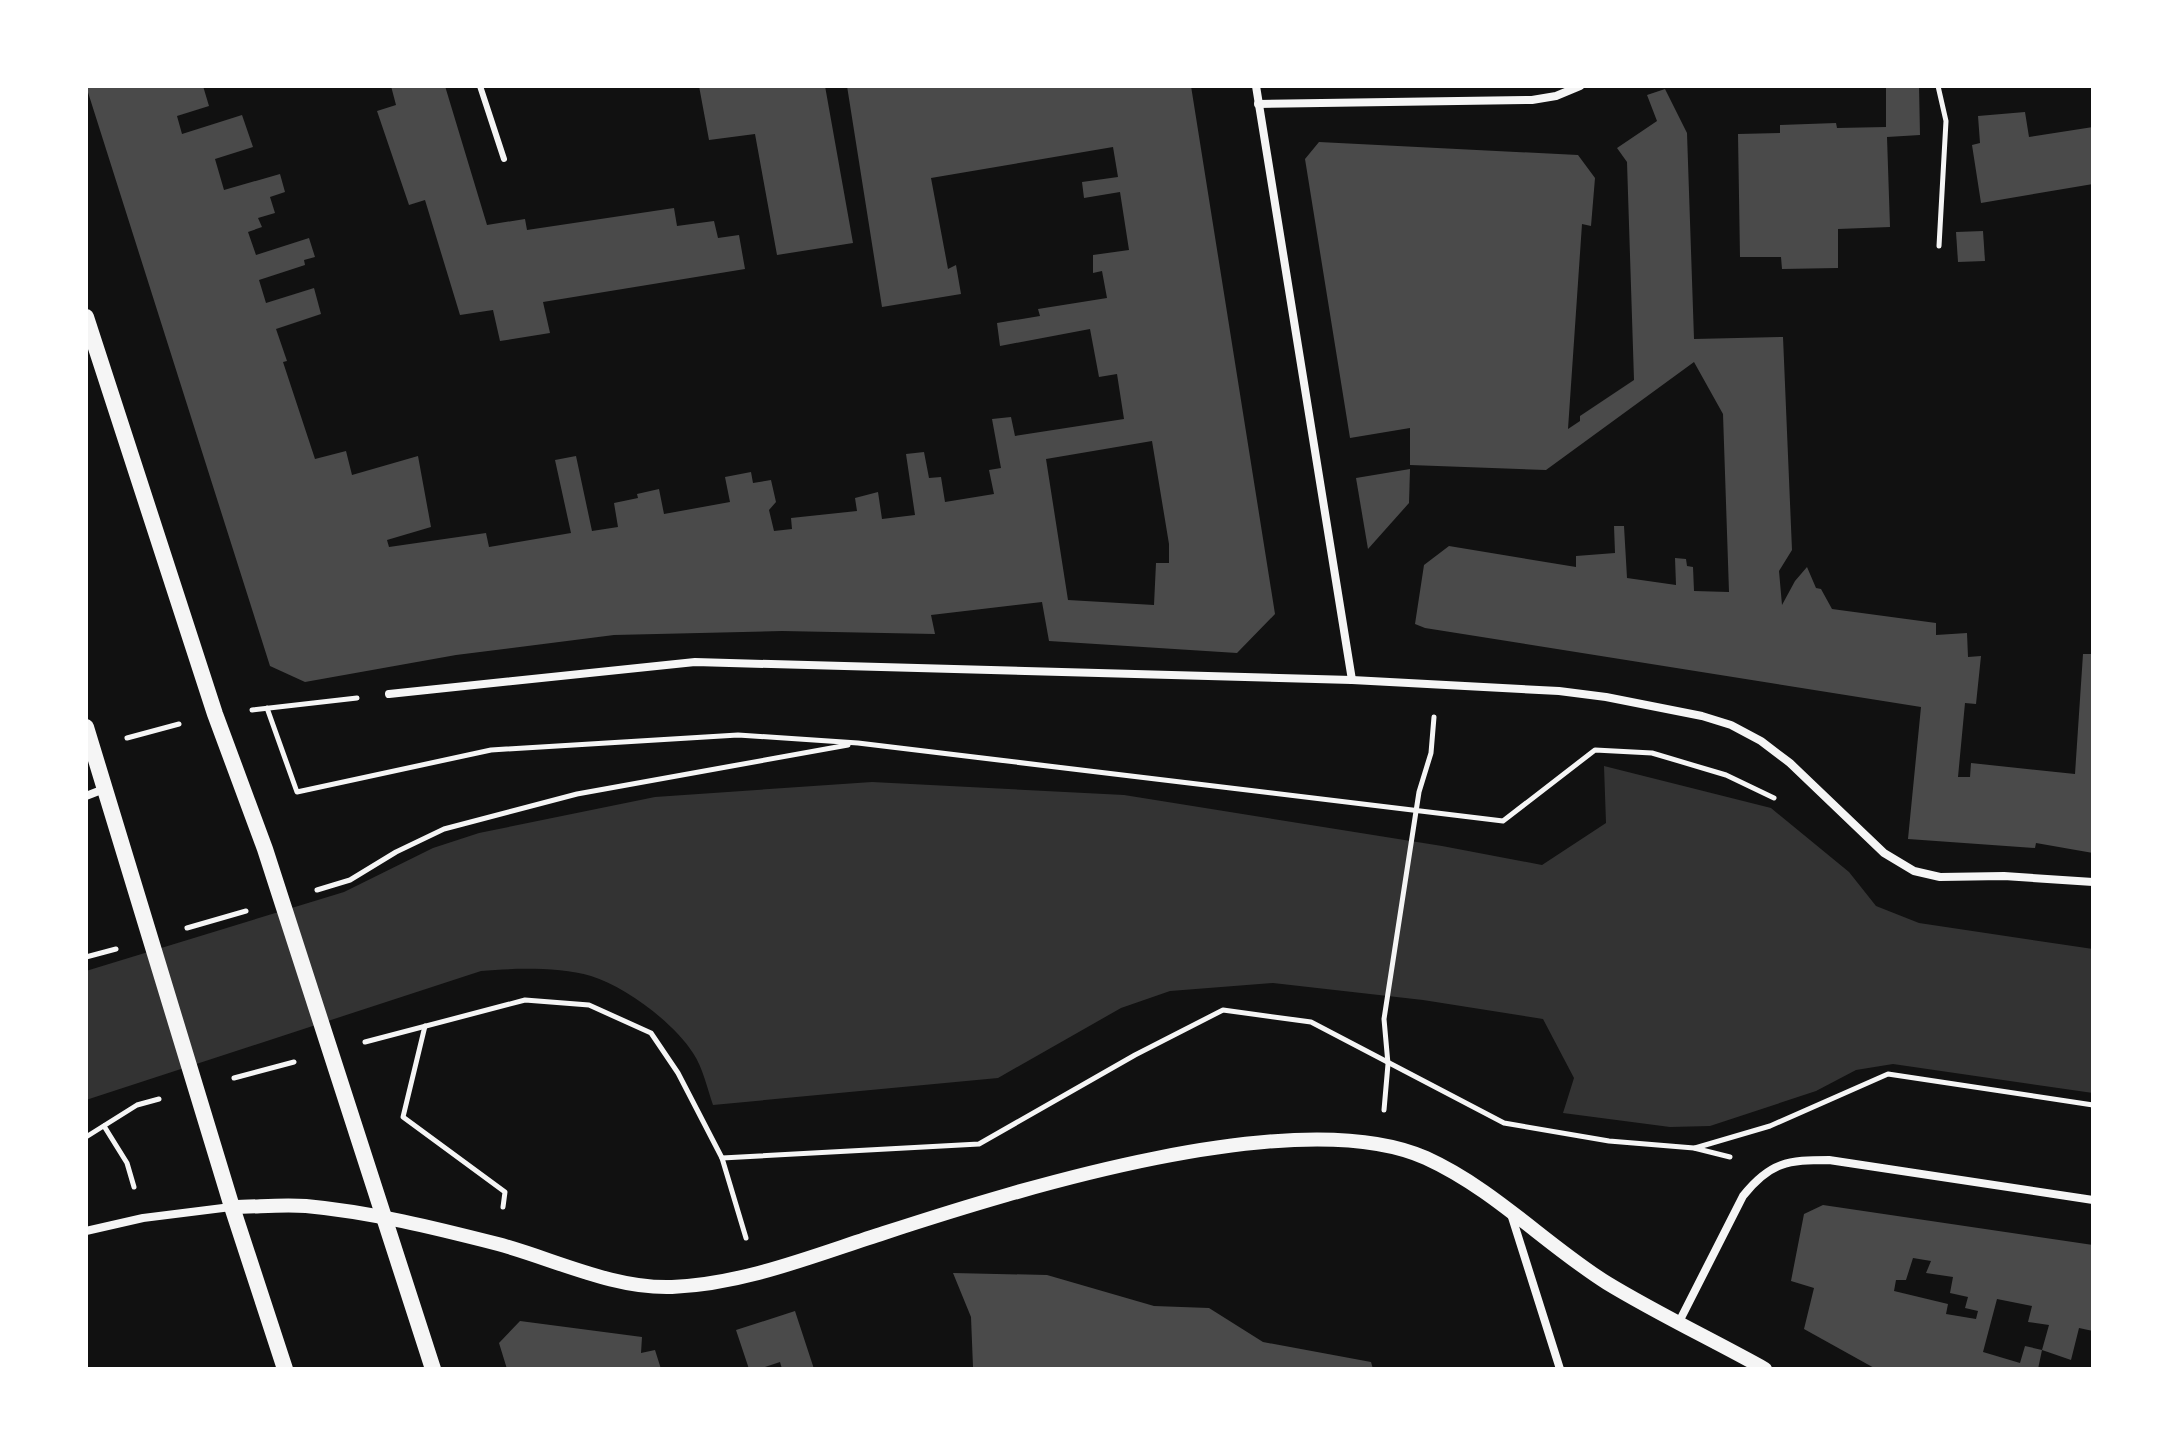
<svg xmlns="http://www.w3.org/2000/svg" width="2179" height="1455" viewBox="0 0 2179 1455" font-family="'Alegreya Sans',sans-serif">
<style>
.water{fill:#333}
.building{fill:#4a4a4a;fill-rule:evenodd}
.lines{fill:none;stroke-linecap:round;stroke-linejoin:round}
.path{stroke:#f5f5f5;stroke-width:5}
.service{stroke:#f5f5f5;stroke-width:6}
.minor{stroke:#f5f5f5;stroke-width:8}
.tertiary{stroke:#f5f5f5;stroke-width:14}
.secondary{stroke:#f5f5f5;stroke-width:16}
</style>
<rect width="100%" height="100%" fill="#111"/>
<path class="water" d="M 1604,766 L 1771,808 L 1849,872 L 1876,906 L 1919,923 L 2093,949 L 2093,1093 L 1893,1064 L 1856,1070 L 1816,1091 L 1710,1126 L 1670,1127 L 1563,1113 L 1574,1078 L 1543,1019 L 1423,1000 L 1273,983 L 1170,991 L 1121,1008 L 998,1078 L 713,1105 C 707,1088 703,1068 693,1053 C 674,1023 626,987 591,976 C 559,967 514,968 481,971 L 86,1100 L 86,971 L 344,892 L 433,848 L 479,833 L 655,797 L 872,782 L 1124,795 L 1442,846 L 1542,865 L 1606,823 Z"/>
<g class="building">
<path d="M 86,86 L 203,86 L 209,106 L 177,116 L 182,134 L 242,115 L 253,147 L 215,159 L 224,190 L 280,174 L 285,192 L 270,197 L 275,213 L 258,218 L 262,227 L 248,232 L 256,255 L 309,238 L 315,257 L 304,260 L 305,265 L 259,280 L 266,303 L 314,288 L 321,314 L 276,329 L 287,361 L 283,362 L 315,459 L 346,451 L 352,475 L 418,456 L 431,527 L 387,540 L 389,547 L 486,533 L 489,547 L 571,533 L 555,460 L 576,456 L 592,531 L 618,527 L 614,503 L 638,498 L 637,494 L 659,489 L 664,514 L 730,502 L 725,477 L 751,472 L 753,483 L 771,480 L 776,502 L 769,510 L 774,531 L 792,529 L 791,518 L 857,511 L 855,498 L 878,492 L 882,519 L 915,515 L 906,454 L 924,452 L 929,478 L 941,477 L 945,502 L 994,494 L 989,470 L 1001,468 L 992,419 L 1011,417 L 1015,436 L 1124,419 L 1117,374 L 1099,377 L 1090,329 L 1000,346 L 997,323 L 1040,316 L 1038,309 L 1107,298 L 1102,271 L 1093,273 L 1093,255 L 1129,250 L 1120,192 L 1084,198 L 1082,182 L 1118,177 L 1113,147 L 931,178 L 948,269 L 956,265 L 961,294 L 882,307 L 847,86 L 1191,86 L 1275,614 L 1237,653 L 1049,641 L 1042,602 L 931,615 L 935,634 L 782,631 L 614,635 L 456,655 L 305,682 L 270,666 ZM 1152,441 L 1169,544 L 1169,563 L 1156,563 L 1154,605 L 1068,600 L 1046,459 Z"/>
<path d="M 391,86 L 445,86 L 487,225 L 525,219 L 527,230 L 674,208 L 677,226 L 714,221 L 718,238 L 739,235 L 745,269 L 543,302 L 550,333 L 500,341 L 493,310 L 460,315 L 425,200 L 409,205 L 377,111 L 396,105 Z"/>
<path d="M 699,86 L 825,86 L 853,243 L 777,255 L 755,134 L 709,140 Z"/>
<path d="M 1886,86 L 1919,86 L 1920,135 L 1887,137 L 1890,227 L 1838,229 L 1838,268 L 1782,269 L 1781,257 L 1740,257 L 1738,134 L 1780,133 L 1780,125 L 1836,123 L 1837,128 L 1886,127 Z"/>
<path d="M 1665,89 L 1687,133 L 1694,339 L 1783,337 L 1792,550 L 1779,571 L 1782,605 L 1795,581 L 1807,567 L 1816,588 L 1821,589 L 1832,609 L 1936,623 L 1936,635 L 1967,633 L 1968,657 L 1981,656 L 1976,704 L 1965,703 L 1958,777 L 1970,777 L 1971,763 L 2075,774 L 2083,654 L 2093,654 L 2093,853 L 2036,843 L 2035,848 L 1908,839 L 1921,707 L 1425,628 L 1415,624 L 1424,565 L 1449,546 L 1576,567 L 1576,556 L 1615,553 L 1614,526 L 1624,526 L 1627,578 L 1676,585 L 1675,558 L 1686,559 L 1687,566 L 1693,567 L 1694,591 L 1729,592 L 1723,414 L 1694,362 L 1546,470 L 1410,465 L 1410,428 L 1350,438 L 1305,159 L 1319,142 L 1578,155 L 1595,178 L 1591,226 L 1582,224 L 1568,429 L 1580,421 L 1580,416 L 1634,380 L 1627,162 L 1617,148 L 1657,121 L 1647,95 Z"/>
<path d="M 2025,112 L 2029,137 L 2093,127 L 2093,184 L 1981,203 L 1972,145 L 1980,143 L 1978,116 Z"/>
<path d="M 1983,231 L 1985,261 L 1958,262 L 1956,232 Z"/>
<path d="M 1410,469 L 1409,503 L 1368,549 L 1356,478 Z"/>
<path d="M 1823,1205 L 2093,1245 L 2093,1331 L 2079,1328 L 2071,1360 L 2042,1350 L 2049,1325 L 2028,1322 L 2032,1306 L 1997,1299 L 1983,1352 L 2020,1363 L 2025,1346 L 2042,1350 L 2038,1369 L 1876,1369 L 1804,1329 L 1814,1288 L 1791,1281 L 1804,1214 ZM 1913,1258 L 1931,1261 L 1926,1273 L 1953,1277 L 1950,1293 L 1968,1297 L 1965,1308 L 1978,1311 L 1976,1319 L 1946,1314 L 1948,1304 L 1894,1291 L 1896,1280 L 1906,1280 Z"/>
<path d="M 953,1273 L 1047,1275 L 1154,1306 L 1209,1308 L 1263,1342 L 1371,1362 L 1373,1369 L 983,1369 L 973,1367 L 971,1317 Z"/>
<path d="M 795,1311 L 814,1369 L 782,1369 L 780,1362 L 759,1369 L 749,1369 L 736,1330 Z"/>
<path d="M 520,1321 L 642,1337 L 641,1353 L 655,1350 L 661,1369 L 507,1369 L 499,1343 Z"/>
</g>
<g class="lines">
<g class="path">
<path d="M 1938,86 L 1946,121 L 1939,246"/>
<path d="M 267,708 L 297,792 L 491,750 L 738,735 L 858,743 L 1503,821 L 1595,750 L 1652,753 L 1726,775 L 1774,798"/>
<path d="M 252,710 L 357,698"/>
<path d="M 127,738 L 179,724"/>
<path d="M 317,890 L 350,880 L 396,852 L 444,829 L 577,794 L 848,745"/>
<path d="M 187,928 L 246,911"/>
<path d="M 86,957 L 116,949"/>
<path d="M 425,1026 L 403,1117 L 505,1192 L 503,1207"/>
<path d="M 365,1042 L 525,1000 L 589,1005 L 651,1033 L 678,1073 L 722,1158 L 979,1144 L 1135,1055 L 1223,1010 L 1311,1022 L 1504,1123 L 1609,1141 L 1694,1148 L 1730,1157"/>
<path d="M 234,1078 L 294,1062"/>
<path d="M 1384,1110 L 1388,1064 L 1384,1019 L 1419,792 L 1431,753 L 1434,717"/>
<path d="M 104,1126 L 127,1163 L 134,1187"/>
<path d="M 86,1137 L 137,1105 L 159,1099"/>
<path d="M 1695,1148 L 1770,1126 L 1888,1074 L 2093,1105"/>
<path d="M 722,1158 L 746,1238"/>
</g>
<path class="service" d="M 480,86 L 504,159"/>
<g class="minor">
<path d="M 1256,86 L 1352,680"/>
<path d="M 1258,104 L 1532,100 L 1556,96 L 1580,86"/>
<path d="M 389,694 L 695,662 L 1352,680 L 1559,691 L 1606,697 L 1702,716 L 1731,725 L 1761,741 L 1790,763 L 1884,853 L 1914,871 L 1940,877 L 2004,876 L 2093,882"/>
<path d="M 86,796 L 104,789"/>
<path d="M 1511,1214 L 1560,1369"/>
<path d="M 86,1231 L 143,1218 L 231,1207"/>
<path d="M 1679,1322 L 1743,1196 C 1770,1162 1788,1160 1829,1160 L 2093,1200"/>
</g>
<path class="tertiary" d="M 232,1207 C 257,1207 282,1204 306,1206 C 371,1212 435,1228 498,1244 C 554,1259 613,1289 672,1287 C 745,1284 815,1255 884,1233 C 1016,1190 1298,1101 1426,1158 C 1494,1189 1545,1244 1607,1283 C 1658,1314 1713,1340 1765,1369"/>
<g class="secondary">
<path d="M 86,317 L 215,714 L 265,849 L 433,1369"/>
<path d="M 86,727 L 232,1207 L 285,1369"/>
</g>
</g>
<rect width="2179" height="1455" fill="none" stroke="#ffffff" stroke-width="176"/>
</svg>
